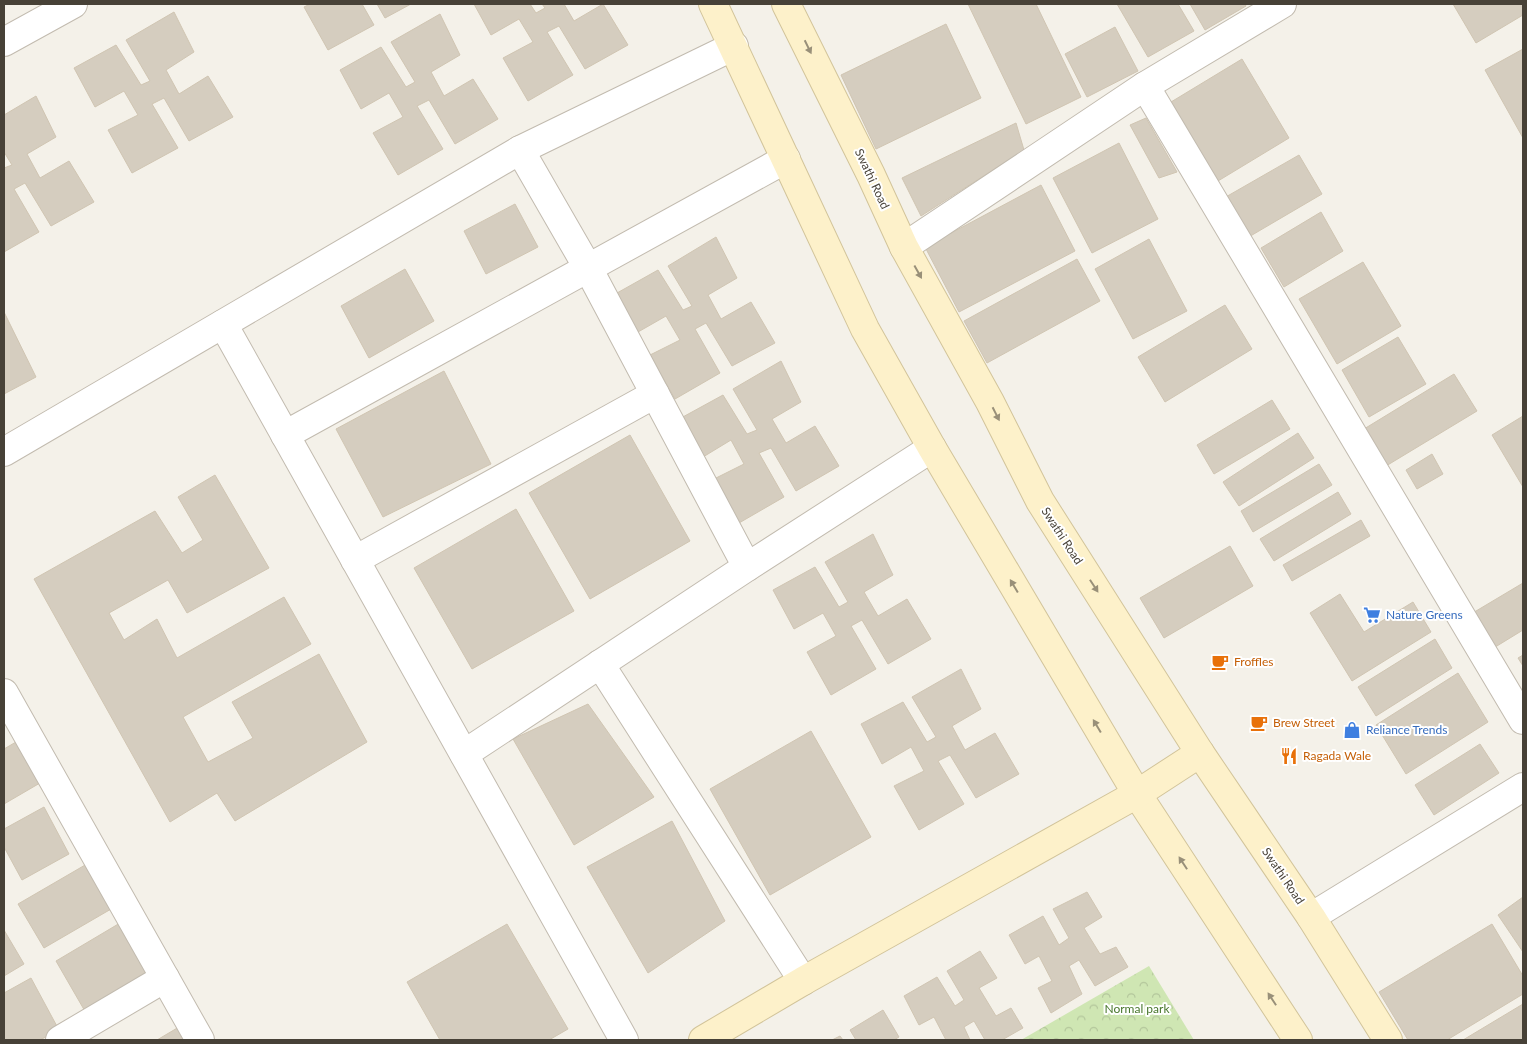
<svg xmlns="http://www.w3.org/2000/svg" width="1527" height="1044" viewBox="0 0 1527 1044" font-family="Lato,sans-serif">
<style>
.forest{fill:url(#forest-crowns)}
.building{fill:#d5cdbf;stroke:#d0c5b2}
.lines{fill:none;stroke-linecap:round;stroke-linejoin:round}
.street-casing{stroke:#c2bbaf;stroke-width:30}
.secondary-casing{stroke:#d2c49a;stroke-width:30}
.street{stroke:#fff;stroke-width:28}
.secondary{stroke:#fdf1ca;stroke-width:28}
.oneway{fill:#999079}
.labels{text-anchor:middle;stroke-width:4;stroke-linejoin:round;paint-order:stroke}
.street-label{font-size:12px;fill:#474137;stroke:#fff}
.shop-label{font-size:12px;fill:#366cbe;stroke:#fff;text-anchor:start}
.food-label{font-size:12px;fill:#c56008;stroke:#fff;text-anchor:start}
.park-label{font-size:12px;fill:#48772c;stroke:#fff}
</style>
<defs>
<pattern id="forest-crowns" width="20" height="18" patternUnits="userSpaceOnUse" patternTransform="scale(1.25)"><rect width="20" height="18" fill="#cfe6b3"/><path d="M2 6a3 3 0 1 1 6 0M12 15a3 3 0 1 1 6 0" fill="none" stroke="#b3c69b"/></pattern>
</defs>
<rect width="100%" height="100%" fill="#f4f1e9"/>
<path class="forest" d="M 1149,966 L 1194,1040 L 1021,1040 Z"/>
<g class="building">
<path d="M 310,4 L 362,4 L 374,25 L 328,50 L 304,7 Z"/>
<path d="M 377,4 L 411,4 L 385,18 Z"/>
<path d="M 474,4 L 530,4 L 536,13 L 545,8 L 542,4 L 564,4 L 574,21 L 603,4 L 628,45 L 585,69 L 559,26 L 547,32 L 573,75 L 528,101 L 503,58 L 533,42 L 519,19 L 491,35 Z"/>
<path d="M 968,4 L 1036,4 L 1081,97 L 1026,124 Z"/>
<path d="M 1117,4 L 1178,4 L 1194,31 L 1148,57 Z"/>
<path d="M 1190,4 L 1245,4 L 1246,6 L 1205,30 Z"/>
<path d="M 1453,4 L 1523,4 L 1523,15 L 1476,43 Z"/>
<path d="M 174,12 L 194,52 L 166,70 L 179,94 L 208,76 L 233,117 L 189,141 L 164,98 L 152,104 L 178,148 L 132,173 L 108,130 L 138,115 L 124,91 L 95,107 L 74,68 L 116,45 L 141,85 L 150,81 L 126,40 Z"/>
<path d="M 440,14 L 460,55 L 431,72 L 444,96 L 473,79 L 498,119 L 455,144 L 429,100 L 417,106 L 443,149 L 398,175 L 373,133 L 403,117 L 389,93 L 361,109 L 340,70 L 381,47 L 406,87 L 415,82 L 391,42 Z"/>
<path d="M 946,24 L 981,98 L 876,149 L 841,75 Z"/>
<path d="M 1115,27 L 1138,71 L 1087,97 L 1065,54 Z"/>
<path d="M 1523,49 L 1523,138 L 1485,70 Z"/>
<path d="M 1242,59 L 1289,138 L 1218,181 L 1171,102 Z"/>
<path d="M 36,96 L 56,137 L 27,154 L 40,178 L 69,161 L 94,202 L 51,226 L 25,183 L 14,189 L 39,232 L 4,252 L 4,168 L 12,165 L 4,152 L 4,115 Z"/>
<path d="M 1146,118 L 1177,172 L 1159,178 L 1130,125 Z"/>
<path d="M 1016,123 L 1024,150 L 921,216 L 902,178 Z"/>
<path d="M 1119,143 L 1158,219 L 1092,253 L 1053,178 Z"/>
<path d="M 1299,155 L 1322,194 L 1247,238 L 1224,198 Z"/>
<path d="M 1041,185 L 1075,251 L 959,312 L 925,247 Z"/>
<path d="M 515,204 L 538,247 L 486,274 L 464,231 Z"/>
<path d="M 1321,212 L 1343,251 L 1284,287 L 1261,248 Z"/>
<path d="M 716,237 L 737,278 L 708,295 L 721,319 L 751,302 L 775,343 L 732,366 L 706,323 L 695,329 L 720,373 L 675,399 L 650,355 L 680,340 L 666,316 L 638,332 L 617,293 L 658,270 L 683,310 L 692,306 L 668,266 Z"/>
<path d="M 1149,239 L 1187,311 L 1133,339 L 1095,269 Z"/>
<path d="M 1077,259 L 1100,301 L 987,363 L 964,321 Z"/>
<path d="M 1363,262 L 1401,326 L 1337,364 L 1299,299 Z"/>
<path d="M 405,269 L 434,321 L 369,358 L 341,306 Z"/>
<path d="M 1225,305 L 1252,349 L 1165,402 L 1138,357 Z"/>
<path d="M 4,312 L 36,377 L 4,394 Z"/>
<path d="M 1398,337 L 1426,384 L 1369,417 L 1342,370 Z"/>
<path d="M 781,361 L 801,402 L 772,419 L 786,443 L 815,426 L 839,466 L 796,491 L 771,448 L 759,453 L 784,497 L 739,523 L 714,479 L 744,464 L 731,440 L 703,457 L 681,418 L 723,395 L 747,434 L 757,430 L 733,389 Z"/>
<path d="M 444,371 L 491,464 L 383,517 L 336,429 Z"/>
<path d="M 1454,374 L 1477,411 L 1386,466 L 1364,429 Z"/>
<path d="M 1272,400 L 1290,429 L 1214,474 L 1197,445 Z"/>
<path d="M 1523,416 L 1523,487 L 1492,435 Z"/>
<path d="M 1298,433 L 1314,458 L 1239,506 L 1223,482 Z"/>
<path d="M 630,435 L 690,541 L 590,599 L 529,493 Z"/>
<path d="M 1432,454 L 1443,474 L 1417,489 L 1406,470 Z"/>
<path d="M 1319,464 L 1332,485 L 1253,532 L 1241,511 Z"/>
<path d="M 215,475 L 269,568 L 187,613 L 168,580 L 109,613 L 124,640 L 157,619 L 177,658 L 284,597 L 311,644 L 183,717 L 208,762 L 253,738 L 232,702 L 319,654 L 367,742 L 235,821 L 217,793 L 170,822 L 34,579 L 155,511 L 182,553 L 203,540 L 178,497 Z"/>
<path d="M 1338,492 L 1351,514 L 1274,561 L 1260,539 Z"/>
<path d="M 516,509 L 574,611 L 472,669 L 414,568 Z"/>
<path d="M 1361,520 L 1370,536 L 1292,581 L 1283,565 Z"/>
<path d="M 873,534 L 893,575 L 864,592 L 878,616 L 907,599 L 931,639 L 888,664 L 862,620 L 851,626 L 876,669 L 831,695 L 807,652 L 836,636 L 823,613 L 794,629 L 773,590 L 815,567 L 839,607 L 848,602 L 825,562 Z"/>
<path d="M 1230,546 L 1253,586 L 1164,638 L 1140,598 Z"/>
<path d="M 1523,583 L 1523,630 L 1492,649 L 1471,614 Z"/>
<path d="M 1340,594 L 1364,632 L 1413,602 L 1431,632 L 1352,681 L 1310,613 Z"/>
<path d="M 1435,639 L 1452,668 L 1376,716 L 1358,687 Z"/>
<path d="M 1523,655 L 1523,666 L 1518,658 Z"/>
<path d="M 961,669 L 981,709 L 952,726 L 965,750 L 995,733 L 1019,774 L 976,798 L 950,755 L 938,761 L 964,804 L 919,830 L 894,786 L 924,771 L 911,747 L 882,764 L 861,724 L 903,702 L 927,742 L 936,737 L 912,697 Z"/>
<path d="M 1458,673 L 1488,722 L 1406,774 L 1376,725 Z"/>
<path d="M 588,704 L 654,797 L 574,845 L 513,739 Z"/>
<path d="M 811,731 L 871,837 L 770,895 L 710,789 Z"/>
<path d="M 16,742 L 40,783 L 4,804 L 4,749 Z"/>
<path d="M 1480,744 L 1499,773 L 1434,815 L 1415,785 Z"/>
<path d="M 44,807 L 69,854 L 22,880 L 4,847 L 4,829 Z"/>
<path d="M 672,821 L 725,921 L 648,973 L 587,867 Z"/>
<path d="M 92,861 L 118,905 L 44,948 L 18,904 Z"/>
<path d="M 1087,892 L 1102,917 L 1084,928 L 1100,954 L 1116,947 L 1128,967 L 1095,986 L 1079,960 L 1069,966 L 1082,994 L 1051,1013 L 1038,988 L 1052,981 L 1039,956 L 1025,964 L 1009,935 L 1043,916 L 1059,945 L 1069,938 L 1053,909 Z"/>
<path d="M 1523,897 L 1523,952 L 1498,915 Z"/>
<path d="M 120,923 L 151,975 L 86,1013 L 56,961 Z"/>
<path d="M 507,924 L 568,1029 L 549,1040 L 440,1040 L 407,982 Z"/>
<path d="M 1492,924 L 1523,976 L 1523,994 L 1447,1040 L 1408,1040 L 1379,992 Z"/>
<path d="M 4,930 L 24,964 L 4,976 Z"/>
<path d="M 980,951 L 997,978 L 979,988 L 996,1016 L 1011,1008 L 1023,1028 L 1002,1040 L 985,1040 L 974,1021 L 964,1027 L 970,1040 L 946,1040 L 934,1017 L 919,1025 L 904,996 L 937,977 L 955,1006 L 964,1000 L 947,971 Z"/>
<path d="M 31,978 L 59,1030 L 40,1040 L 4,1040 L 4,993 Z"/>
<path d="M 1523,1004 L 1523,1040 L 1463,1040 Z"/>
<path d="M 883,1010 L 899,1037 L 894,1040 L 856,1040 L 850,1030 Z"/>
<path d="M 184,1024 L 194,1040 L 157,1040 Z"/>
<path d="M 840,1036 L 843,1040 L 832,1040 Z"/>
</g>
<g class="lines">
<g class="street-casing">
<g id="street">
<path d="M 4,42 L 73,4"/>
<path d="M 1145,86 L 1523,720"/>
<path d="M 520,150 L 588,268 L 747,567"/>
<path d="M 904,247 L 1145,86 L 1282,4"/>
<path d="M 223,324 L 624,1040"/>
<path d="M 285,435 L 786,159"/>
<path d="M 4,452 L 520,150 L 734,46"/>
<path d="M 355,560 L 655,394"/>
<path d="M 600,664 L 803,981"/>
<path d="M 4,693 L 200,1040"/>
<path d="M 464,754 L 747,567 L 932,448"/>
<path d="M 1311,917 L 1523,787"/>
<path d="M 60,1040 L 165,978"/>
</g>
</g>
<g class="secondary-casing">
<g id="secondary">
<path d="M 713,4 L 865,329 L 932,448 L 1137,794 L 1298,1040"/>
<path d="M 786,4 L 871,175 L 904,247 L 990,402 L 1040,501 L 1200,753 L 1311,917 L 1388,1040"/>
<path d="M 703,1040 L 803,981 L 1137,794 L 1200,753"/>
</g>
</g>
<use href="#street" class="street"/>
<use href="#secondary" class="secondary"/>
</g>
<defs><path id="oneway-solid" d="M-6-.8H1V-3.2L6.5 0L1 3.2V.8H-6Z" transform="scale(1.25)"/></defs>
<g class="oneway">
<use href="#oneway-solid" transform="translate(808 47) rotate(64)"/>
<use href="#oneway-solid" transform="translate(918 272) rotate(61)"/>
<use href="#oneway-solid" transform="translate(996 414) rotate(63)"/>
<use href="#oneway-solid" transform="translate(1014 586) rotate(-121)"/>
<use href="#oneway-solid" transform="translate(1094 586) rotate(57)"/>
<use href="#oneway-solid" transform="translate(1097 726) rotate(-121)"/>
<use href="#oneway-solid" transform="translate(1183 863) rotate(-123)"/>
<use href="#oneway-solid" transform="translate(1272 999) rotate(-123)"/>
</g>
<defs>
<g id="supermarket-bare" transform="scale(1.35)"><path d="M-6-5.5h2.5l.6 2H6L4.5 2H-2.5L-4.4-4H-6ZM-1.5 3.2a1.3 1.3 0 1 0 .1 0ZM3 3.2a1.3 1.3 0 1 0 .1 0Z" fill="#3f7fe0" stroke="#fff" stroke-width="2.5" paint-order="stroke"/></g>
<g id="cafe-bare" transform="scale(1.35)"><path d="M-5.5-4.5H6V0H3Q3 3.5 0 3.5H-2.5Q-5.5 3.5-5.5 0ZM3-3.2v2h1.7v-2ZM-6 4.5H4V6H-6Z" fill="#e8710a" stroke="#fff" stroke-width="2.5" paint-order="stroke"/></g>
<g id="shop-bare" transform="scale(1.35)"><path d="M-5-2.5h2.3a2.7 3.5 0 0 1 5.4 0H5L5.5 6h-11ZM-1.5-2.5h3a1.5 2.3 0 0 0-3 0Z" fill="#3f7fe0" stroke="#fff" stroke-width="2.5" paint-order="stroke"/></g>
<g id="restaurant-bare" transform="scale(1.35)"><path d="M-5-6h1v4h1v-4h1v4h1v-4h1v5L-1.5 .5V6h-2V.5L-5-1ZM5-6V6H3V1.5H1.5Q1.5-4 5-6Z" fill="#e8710a" stroke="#fff" stroke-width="2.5" paint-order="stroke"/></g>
</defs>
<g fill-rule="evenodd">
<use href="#supermarket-bare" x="1372" y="615"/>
<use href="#cafe-bare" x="1220" y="662"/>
<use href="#cafe-bare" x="1259" y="723"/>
<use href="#shop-bare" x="1352" y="730"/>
<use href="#restaurant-bare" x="1289" y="756"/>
</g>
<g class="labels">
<g class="street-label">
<text transform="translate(872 179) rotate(65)" y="4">Swathi Road</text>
<text transform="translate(1062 536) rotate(57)" y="4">Swathi Road</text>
<text transform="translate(1283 876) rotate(56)" y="4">Swathi Road</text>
</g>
<g class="shop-label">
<text x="1386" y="619">Nature Greens</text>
<text x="1366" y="734">Reliance Trends</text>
</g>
<g class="food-label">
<text x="1234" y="666">Froffles</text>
<text x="1273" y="727">Brew Street</text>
<text x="1303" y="760">Ragada Wale</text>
</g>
<g class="park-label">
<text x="1137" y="1013">Normal park</text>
</g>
</g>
<rect width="1527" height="1044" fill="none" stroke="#474137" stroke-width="10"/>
</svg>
